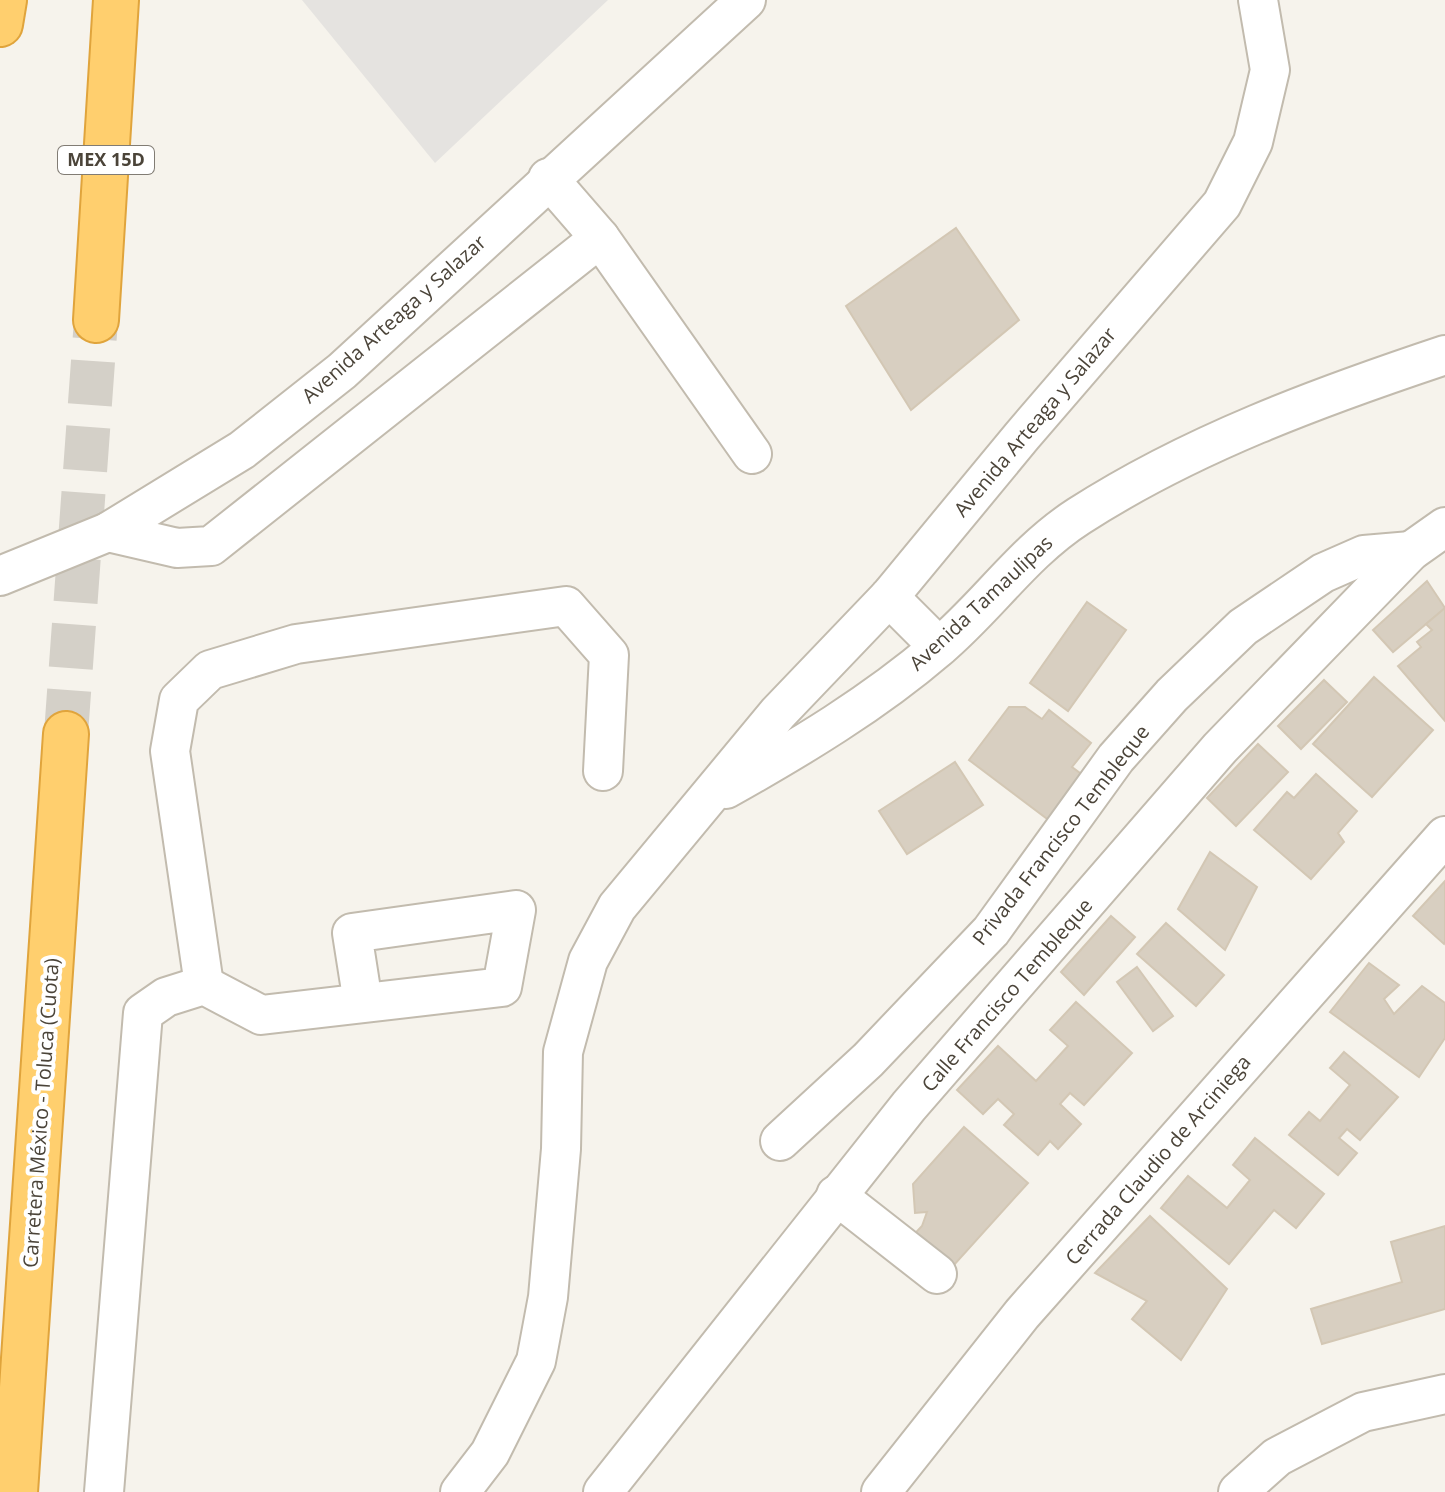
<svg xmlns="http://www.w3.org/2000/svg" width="1445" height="1492" viewBox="0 0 1445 1492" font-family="'Open Sans',sans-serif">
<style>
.parking{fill:#e5e3e0}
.building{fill:#d8cfc1;stroke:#d3c7b4;stroke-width:2}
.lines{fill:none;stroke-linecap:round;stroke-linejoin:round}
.highway-tunnel{stroke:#d4d0c8;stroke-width:44;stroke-dasharray:44 22;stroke-linecap:butt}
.minor-casing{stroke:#c2bbae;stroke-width:42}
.highway-casing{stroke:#e0a43c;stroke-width:48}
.minor{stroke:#fff;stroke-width:38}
.highway{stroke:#ffcf6e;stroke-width:44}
.labels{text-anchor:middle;stroke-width:8;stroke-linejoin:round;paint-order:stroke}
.shield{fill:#fff;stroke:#817c74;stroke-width:2}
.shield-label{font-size:18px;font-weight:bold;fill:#4b4439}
.street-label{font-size:20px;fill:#4b4439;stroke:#fff}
</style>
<rect width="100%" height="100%" fill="#f6f3ec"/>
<path class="parking" d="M 302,0 L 608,0 L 435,163 Z"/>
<g class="building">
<path d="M 956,228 L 1019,320 L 911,410 L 846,306 Z"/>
<path d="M 1427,581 L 1445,608 L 1393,652 L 1373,630 Z"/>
<path d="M 1087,602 L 1126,630 L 1068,711 L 1030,683 Z"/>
<path d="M 1445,608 L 1445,721 L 1398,666 L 1421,647 L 1417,642 L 1432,630 L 1426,624 Z"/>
<path d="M 1374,677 L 1433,730 L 1372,797 L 1313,744 Z"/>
<path d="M 1324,680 L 1347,702 L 1301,749 L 1278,726 Z"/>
<path d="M 1009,707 L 1025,707 L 1042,719 L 1049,710 L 1091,743 L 1072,767 L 1084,776 L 1050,821 L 969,760 Z"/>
<path d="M 1258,744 L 1288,772 L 1236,826 L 1207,798 Z"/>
<path d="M 955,762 L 983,805 L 907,854 L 879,811 Z"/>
<path d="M 1316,774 L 1357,811 L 1338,833 L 1344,842 L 1311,879 L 1254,830 L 1287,792 L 1294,798 Z"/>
<path d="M 1210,852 L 1257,887 L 1225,950 L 1178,909 Z"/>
<path d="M 1445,881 L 1445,942 L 1444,944 L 1413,916 Z"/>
<path d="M 1111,916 L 1135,937 L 1084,995 L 1061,972 Z"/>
<path d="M 1166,923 L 1224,975 L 1196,1006 L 1137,954 Z"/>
<path d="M 1369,963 L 1399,985 L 1384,999 L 1394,1014 L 1422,986 L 1445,1003 L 1445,1038 L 1419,1077 L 1330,1012 Z"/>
<path d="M 1137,967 L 1173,1016 L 1153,1031 L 1117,982 Z"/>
<path d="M 1076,1002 L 1132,1053 L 1084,1105 L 1070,1093 L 1060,1104 L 1081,1124 L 1058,1149 L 1050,1141 L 1038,1155 L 1004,1125 L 1014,1114 L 998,1099 L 983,1114 L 957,1090 L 998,1046 L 1036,1081 L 1068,1046 L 1050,1030 Z"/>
<path d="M 1344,1052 L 1398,1097 L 1360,1140 L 1347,1129 L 1339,1138 L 1357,1153 L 1338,1175 L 1289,1135 L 1309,1112 L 1320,1121 L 1350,1085 L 1330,1068 Z"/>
<path d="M 964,1127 L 1028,1183 L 944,1276 L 906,1243 L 922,1226 L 927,1212 L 915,1213 L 913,1184 Z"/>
<path d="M 1255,1138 L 1324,1194 L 1296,1228 L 1274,1210 L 1229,1264 L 1161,1208 L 1188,1176 L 1227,1208 L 1250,1180 L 1233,1165 Z"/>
<path d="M 1150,1216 L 1227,1289 L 1181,1360 L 1132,1319 L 1147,1301 L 1095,1273 Z"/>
<path d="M 1445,1226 L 1445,1309 L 1322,1344 L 1311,1309 L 1402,1282 L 1391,1242 Z"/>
</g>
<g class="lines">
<path class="highway-tunnel" d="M 66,734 L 96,320"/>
<g class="minor-casing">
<g id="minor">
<path d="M 600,238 L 752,454"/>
<path d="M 108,532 L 177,548 L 211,546 L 600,238 L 548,178"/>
<path d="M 0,576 L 108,532 L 242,450 L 342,371 L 746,0"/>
<path d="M 889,597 L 939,647"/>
<path d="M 726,789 C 799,748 874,703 938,648 C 988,606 1023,552 1079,516 C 1191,444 1319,397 1445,355"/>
<path d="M 204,985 L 170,751 L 179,700 L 210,670 L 296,644 L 566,606 L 609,655 L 603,771"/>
<path d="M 780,1141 L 868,1060 L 991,931 L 1116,758 L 1172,695 L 1243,627 L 1323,573 L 1364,555 L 1411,551"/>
<path d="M 836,1195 L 937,1274"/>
<path d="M 104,1492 L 143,1013 L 166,997 L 204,985 L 261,1015 L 502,987 L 516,910 L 352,933 L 363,1003"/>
<path d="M 460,1492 L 490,1453 L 536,1361 L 548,1297 L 561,1149 L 563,1052 L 588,961 L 617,907 L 778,713 L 889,597 L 1022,436 L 1222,204 L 1253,142 L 1270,70 L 1258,0"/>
<path d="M 603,1492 L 909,1106 L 1220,748 L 1411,551 L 1445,527"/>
<path d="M 881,1492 L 1022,1314 L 1445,836"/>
<path d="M 1238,1492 L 1277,1457 L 1363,1412 L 1445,1394"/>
</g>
</g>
<g class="highway-casing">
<g id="highway">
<path d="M 0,24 L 4,0"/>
<path d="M 96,320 L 116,0"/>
<path d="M 15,1492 L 66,734"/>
</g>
</g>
<use href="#minor" class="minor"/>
<use href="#highway" class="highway"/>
</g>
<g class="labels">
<rect class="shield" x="58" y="146" width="96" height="28" rx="6"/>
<g class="shield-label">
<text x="106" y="166">MEX 15D</text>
</g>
<g class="street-label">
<text transform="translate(394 319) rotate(-42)" y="7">Avenida Arteaga y Salazar</text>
<text transform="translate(1035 422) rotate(-50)" y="7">Avenida Arteaga y Salazar</text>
<text transform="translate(981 603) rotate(-43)" y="7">Avenida Tamaulipas</text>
<text transform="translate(1061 835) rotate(-52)" y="7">Privada Francisco Tembleque</text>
<text transform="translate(1007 995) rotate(-49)" y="7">Calle Francisco Tembleque</text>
<text transform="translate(41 1113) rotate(-86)" y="7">Carretera México - Toluca (Cuota)</text>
<text transform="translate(1158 1160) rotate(-49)" y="7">Cerrada Claudio de Arciniega</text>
</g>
</g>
</svg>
